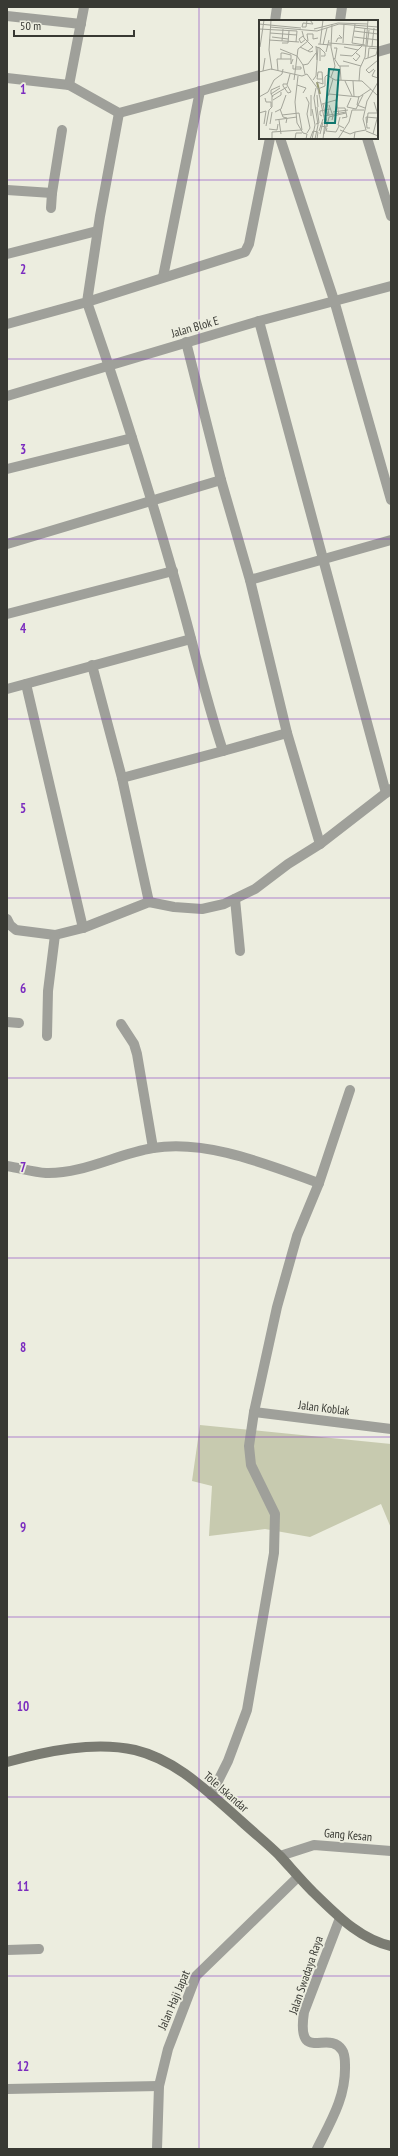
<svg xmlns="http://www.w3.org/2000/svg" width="398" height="2156" viewBox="0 0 398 2156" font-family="'PT Sans Narrow',sans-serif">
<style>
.green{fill:#c7caaf}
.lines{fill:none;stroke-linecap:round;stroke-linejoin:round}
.minor{stroke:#9fa09a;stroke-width:10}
.secondary{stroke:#7a7b72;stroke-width:10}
.grid{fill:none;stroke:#7b2cbf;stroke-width:1;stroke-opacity:0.55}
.labels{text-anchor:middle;stroke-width:3.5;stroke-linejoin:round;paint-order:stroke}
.street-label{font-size:12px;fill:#383933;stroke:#eceddf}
.inset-river{fill:none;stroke:#989b73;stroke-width:2}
.inset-road{fill:none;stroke:#a4a59a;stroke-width:1}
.view{fill:#0f766e;fill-opacity:0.15;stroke:#0f766e;stroke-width:2}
.inset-edge{fill:none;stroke:#383933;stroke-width:2}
.grid-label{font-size:13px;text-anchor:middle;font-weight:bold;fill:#7b2cbf;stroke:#eceddf;stroke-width:3.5;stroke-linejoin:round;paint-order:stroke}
</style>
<rect width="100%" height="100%" fill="#eceddf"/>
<path class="green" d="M 200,1425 L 391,1444 L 391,1528 L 381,1504 L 310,1537 L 265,1529 L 209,1536 L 212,1486 L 192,1481 Z"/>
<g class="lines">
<g class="minor">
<path d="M 7,16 L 81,24"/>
<path d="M 275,21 L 277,7"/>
<path d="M 340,21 L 342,7"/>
<path d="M 377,52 L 391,48"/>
<path d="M 7,78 L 69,85 L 119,113 L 260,75"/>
<path d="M 69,85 L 84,7"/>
<path d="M 270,138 L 249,244 L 245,252 L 87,302 C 118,391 146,480 172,570 C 190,630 203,691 223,751 L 287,733"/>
<path d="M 280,138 L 334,300 L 391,500"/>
<path d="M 367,138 L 391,216"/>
<path d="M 7,190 L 52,193 L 62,130"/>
<path d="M 51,208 L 52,193"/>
<path d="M 7,254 L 97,231"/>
<path d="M 163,277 L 200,91"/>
<path d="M 259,321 L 386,793"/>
<path d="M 7,324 L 87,302 L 100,216 L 119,113"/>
<path d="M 186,342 L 221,480 L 250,580 L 287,733 L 320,844"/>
<path d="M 7,396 L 259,321 L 391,286"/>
<path d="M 7,469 L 132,438"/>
<path d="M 7,544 L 221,480"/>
<path d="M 250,580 L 391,540"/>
<path d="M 7,614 L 173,571"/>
<path d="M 92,665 L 122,778 L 149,902"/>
<path d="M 26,684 L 83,928"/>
<path d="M 7,689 L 191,639"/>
<path d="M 122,778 L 223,751"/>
<path d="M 235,899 L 240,951"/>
<path d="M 7,919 L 10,925 L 16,930 L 55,935 L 83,928 L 149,902 L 174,907 L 202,909 L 224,904 L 255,889 L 288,864 L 320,844 L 391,789"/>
<path d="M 7,1022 L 19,1023"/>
<path d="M 121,1024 L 134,1044 L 137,1054 L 153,1148"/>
<path d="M 47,1036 L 48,991 L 55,935"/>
<path d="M 7,1166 C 20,1168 33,1172 46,1173 C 83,1174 117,1154 153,1148 C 207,1139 268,1165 319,1183"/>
<path d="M 254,1412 L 391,1429"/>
<path d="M 211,1795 L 228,1761 L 247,1710 L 274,1553 L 275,1514 L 251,1465 L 249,1446 L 254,1412 L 277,1307 L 297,1236 L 319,1183 L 350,1090"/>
<path d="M 280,1856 L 314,1845 L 391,1851"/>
<path d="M 7,1950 L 39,1949"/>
<path d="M 7,2089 L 159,2086"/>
<path d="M 157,2149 L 159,2086 L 168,2049 L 196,1976 L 298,1877"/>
<path d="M 317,2149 C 331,2121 346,2097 345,2065 C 345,2060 345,2054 342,2050 C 329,2029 296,2065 304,2012 L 340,1918"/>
</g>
<path class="secondary" d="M 7,1762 C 47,1751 94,1741 135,1750 C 177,1760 209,1793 240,1820 C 253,1832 268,1844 280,1856 C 291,1868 301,1880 313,1892 C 336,1914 359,1939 391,1946"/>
</g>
<path class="grid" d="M 199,7 L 199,2149M 7,180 L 391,180M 7,359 L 391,359M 7,539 L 391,539M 7,719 L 391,719M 7,898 L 391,898M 7,1078 L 391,1078M 7,1258 L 391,1258M 7,1437 L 391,1437M 7,1617 L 391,1617M 7,1797 L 391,1797M 7,1976 L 391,1976"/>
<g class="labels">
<g class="street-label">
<text transform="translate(195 327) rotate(-16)" y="4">Jalan Blok E</text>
<text transform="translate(324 1408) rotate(7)" y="4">Jalan Koblak</text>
<text transform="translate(226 1792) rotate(41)" y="4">Tole Iskandar</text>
<text transform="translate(348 1835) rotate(5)" y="4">Gang Kesan</text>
<text transform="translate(306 1975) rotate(-71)" y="4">Jalan Swadaya Raya</text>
<text transform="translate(174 2000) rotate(-67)" y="4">Jalan Haji Japat</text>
</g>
</g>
<g transform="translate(259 20)">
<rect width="119" height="119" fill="#eceddf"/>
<path class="inset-river" d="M 58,62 L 61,74"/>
<path class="inset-road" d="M 12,0 L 10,30 L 13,50M 44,3 L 54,4 L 51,0M 44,3 L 43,7 L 47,7 L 48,0M 0,4 L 42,8M 96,4 L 93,23 L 106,25M 11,7 L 58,11 L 80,4 L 119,7M 95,7 L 119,10M 0,9 L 38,11 L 37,22M 55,9 L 79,3 L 109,4M 43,11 L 45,18 L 54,27 L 49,31M 95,11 L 119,14M 11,13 L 38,15M 44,16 L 40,19 L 42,23 L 47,19M 13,17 L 29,19M 95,17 L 119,20M 10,20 L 40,22M 23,21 L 24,9M 49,21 L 48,14 L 54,14 L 54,19 L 59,18M 77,22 L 79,18 L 83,18 L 80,15M 23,23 L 29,23 L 30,11M 70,23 L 119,27M 84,23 L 85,4M 59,24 L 72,25M 61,24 L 64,0M 64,25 L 68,8M 104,25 L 106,8M 57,26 L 58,40M 108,26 L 110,10M 113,26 L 115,8M 1,27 L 5,0M 41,27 L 51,32 L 54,31M 57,27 L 61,28 L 61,41M 85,27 L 99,30M 61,28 L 66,33 L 66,36 L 62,36M 75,28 L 78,28 L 76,39M 21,29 L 38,36 L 44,45 L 46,54M 67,32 L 70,20M 81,35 L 93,36 L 103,26M 75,38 L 80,46 L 90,46M 94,38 L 97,41 L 101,36 L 97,33M 109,38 L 110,28 L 119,29M 22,39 L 22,33 L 24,33 L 32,35 L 32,44 L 34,39M 106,39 L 117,35 L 119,27M 84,41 L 102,46M 34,45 L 34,49 L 42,49 L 42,47 L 37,47M 44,45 L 49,44 L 57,33M 81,46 L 82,60M 115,49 L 110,53 L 107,50 L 119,40M 116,50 L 113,56 L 119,58M 4,51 L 6,38M 19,51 L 18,39 L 32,39M 0,52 L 12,49 L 43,56 L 48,54 L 59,69 L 66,66 L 66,57 L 68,55 L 76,60 L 103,61 L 119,76M 31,54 L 28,65 L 32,72M 39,56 L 36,82 L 38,103 L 44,113 L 48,114 L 47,119M 72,57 L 76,46 L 72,27 L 73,4M 35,60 L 39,29 L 49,21M 54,60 L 57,56 L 59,27M 86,61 L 93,76M 94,61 L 95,76M 100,61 L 101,48 L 106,37 L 109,0M 58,62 L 64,64 L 63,52 L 59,52 L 58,59 L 63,59M 28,64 L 24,64 L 24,66 L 29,73 L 32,72M 38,65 L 47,68 L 44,73M 59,69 L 66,102 L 64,119M 12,74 L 12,70 L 21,66M 70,74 L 100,77 L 112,69M 58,75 L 59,87M 69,76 L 74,59M 100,76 L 98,85 L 106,88M 0,77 L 9,72 L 15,60 L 23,54 L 24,49M 14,77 L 12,74 L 21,68M 47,77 L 50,83 L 48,94 L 51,108 L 48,113M 6,78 L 7,82 L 12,82 L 12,87M 92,78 L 88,87 L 97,89 L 104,75M 14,80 L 22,75 L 22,72M 68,83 L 70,95M 63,84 L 77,80 L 80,95M 64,84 L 68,102 L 65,114M 66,84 L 69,96M 79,88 L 86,88 L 88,97 L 83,98M 21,89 L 24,97 L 28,98 L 27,103M 16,92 L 22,89 L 27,75M 74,92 L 89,90M 0,93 L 7,91 L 5,104M 23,95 L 40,93 L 43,110M 52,96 L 52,75M 63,96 L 61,95 L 61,91 L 71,89M 65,96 L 87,92M 81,97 L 79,105 L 85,108M 16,100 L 38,97M 20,100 L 22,114M 73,100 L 74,96 L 87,93M 108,103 L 109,93 L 119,93M 11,104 L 13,92M 57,104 L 60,103 L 58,87M 7,106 L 10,90 L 13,87 L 13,76 L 28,67M 61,106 L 68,107 L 70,97 L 74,96 L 70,85M 68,108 L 67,111 L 77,112 L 80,106M 111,108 L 108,108 L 107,97 L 118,98M 10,109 L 18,110 L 19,104M 81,110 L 91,114 L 96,112M 60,111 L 64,99M 107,111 L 119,116M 61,114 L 64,102M 114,114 L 119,95 L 115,82M 13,118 L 13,112 L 42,110M 36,119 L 37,113 L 43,113M 51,119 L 54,111 L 59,112 L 58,119M 53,119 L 56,105 L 53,89M 56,119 L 59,105 L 55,78 L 57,68M 79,119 L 90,102 L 93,90 L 105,90M 95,119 L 96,112 L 107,110 L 104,99 L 108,81 L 119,62"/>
<path class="view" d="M 70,49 L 80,50 L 76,103 L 66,103 Z"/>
<rect width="119" height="119" class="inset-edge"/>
</g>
<g class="grid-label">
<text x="23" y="94">1</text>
<text x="23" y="274">2</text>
<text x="23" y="454">3</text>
<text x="23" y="633">4</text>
<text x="23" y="813">5</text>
<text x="23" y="993">6</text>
<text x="23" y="1172">7</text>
<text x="23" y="1352">8</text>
<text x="23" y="1532">9</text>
<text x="23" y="1711">10</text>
<text x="23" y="1891">11</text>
<text x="23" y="2071">12</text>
</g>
<rect width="398" height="2156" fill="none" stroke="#383933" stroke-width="16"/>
<path d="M14 30v6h120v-6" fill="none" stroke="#383933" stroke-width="2"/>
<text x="20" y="30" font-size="12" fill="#383933" stroke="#eceddf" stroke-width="3" paint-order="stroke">50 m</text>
</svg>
